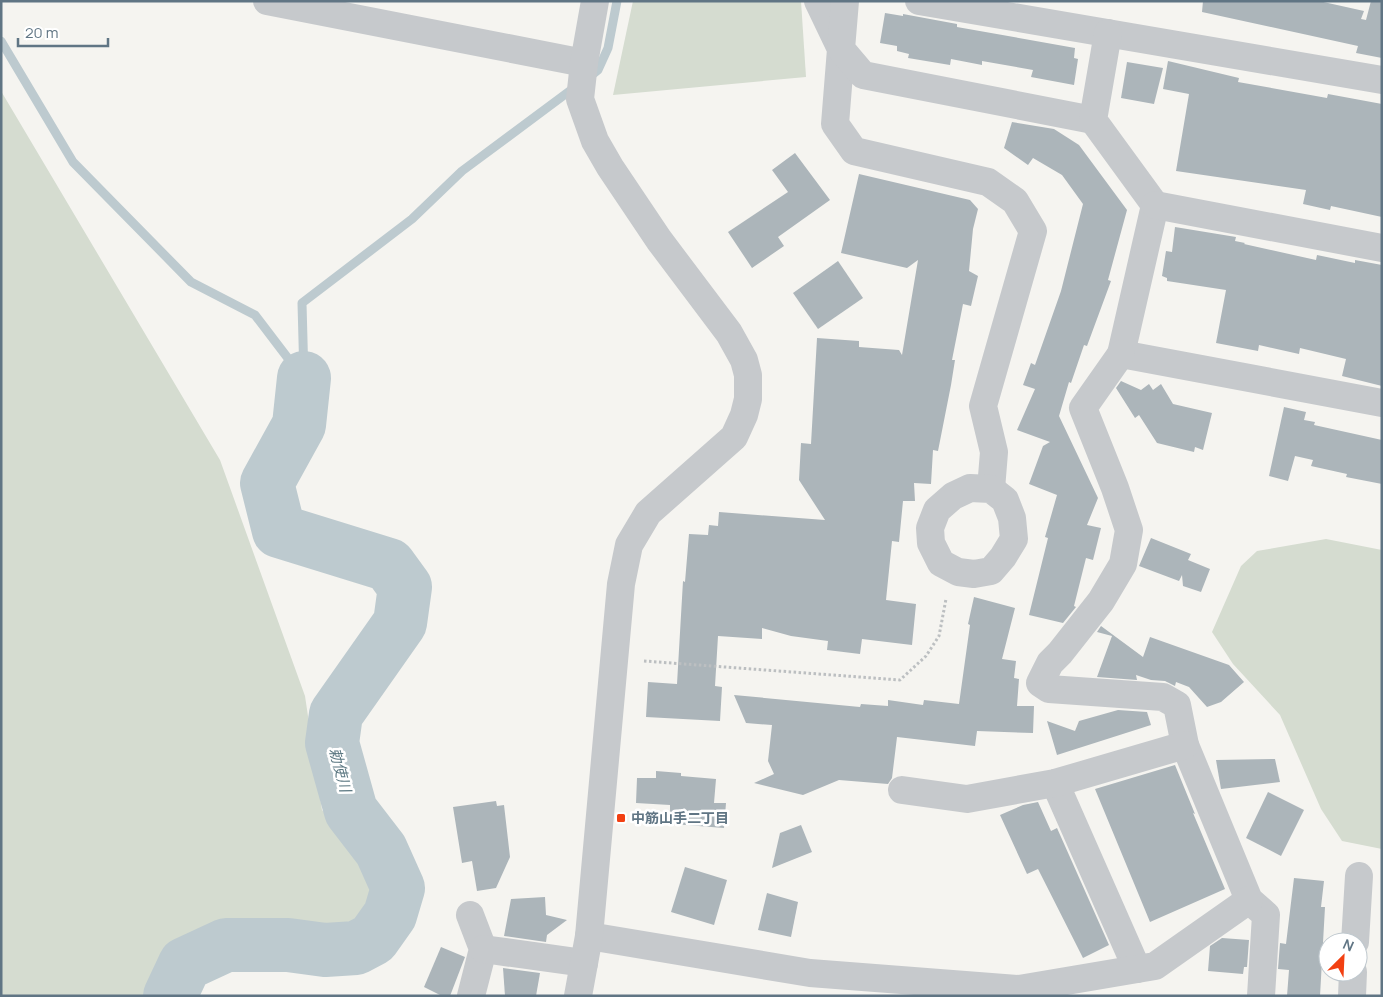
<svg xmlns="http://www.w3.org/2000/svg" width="1383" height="997" viewBox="0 0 1383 997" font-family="Manrope,'Noto Sans JP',sans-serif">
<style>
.green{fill:#d5dcd0}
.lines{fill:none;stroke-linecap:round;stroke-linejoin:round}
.stream{stroke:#bdcacf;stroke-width:9}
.river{stroke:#bdcacf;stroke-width:54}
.building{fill:#acb5ba}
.path{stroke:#bcbfc1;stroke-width:3;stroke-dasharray:2.5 2.5;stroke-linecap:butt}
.minor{stroke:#c6c9cc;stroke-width:28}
.poi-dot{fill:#f24012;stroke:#fff;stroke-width:2}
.labels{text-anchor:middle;stroke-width:5;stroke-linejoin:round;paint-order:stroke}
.poi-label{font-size:14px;font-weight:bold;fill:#607584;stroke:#fff;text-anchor:start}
.water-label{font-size:15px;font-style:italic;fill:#5c7882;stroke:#fff}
</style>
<rect width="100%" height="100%" fill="#f5f4f0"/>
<g class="green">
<path d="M 633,1 L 801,1 L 806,77 L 613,95 Z"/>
<path d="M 1,91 L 220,460 L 305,696 L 322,810 L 370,870 L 378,899 L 357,927 L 201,930 L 166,953 L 143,996 L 1,996 Z"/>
<path d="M 1326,539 L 1382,550 L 1382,849 L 1342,841 L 1321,809 L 1280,715 L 1233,664 L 1212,632 L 1241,566 L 1257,551 Z"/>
</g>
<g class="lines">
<g class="stream">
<path d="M 1,41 L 73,162 L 191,282 L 255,315 L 303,378"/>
<path d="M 588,78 L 598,70 L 608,48 L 617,1"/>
<path d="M 304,378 L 302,303 L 412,219 L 462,171 L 575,87"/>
</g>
<path class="river" d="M 170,996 L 185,964 L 226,945 L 288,945 L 325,950 L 356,948 L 373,939 L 390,915 L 398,888 L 381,850 L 351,811 L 332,743 L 336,714 L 400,623 L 405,587 L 389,565 L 279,531 L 267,483 L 299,425 L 304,378"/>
</g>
<g class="building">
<path d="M 1203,1 L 1319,1 L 1364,11 L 1361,19 L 1366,20 L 1371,1 L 1382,1 L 1382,58 L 1356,53 L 1358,46 L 1202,12 Z"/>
<path d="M 885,13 L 903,16 L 903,14 L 957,24 L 957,27 L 1075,48 L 1074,58 L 1078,59 L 1074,85 L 1031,77 L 1033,70 L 982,61 L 982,65 L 951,59 L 950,65 L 908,58 L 909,54 L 897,51 L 897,46 L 880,43 Z"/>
<path d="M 1168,61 L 1239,78 L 1238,82 L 1327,98 L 1328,94 L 1382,104 L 1382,217 L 1331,206 L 1330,210 L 1303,204 L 1306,190 L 1176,171 L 1189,94 L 1163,89 Z"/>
<path d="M 1127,62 L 1163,68 L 1154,104 L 1121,98 Z"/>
<path d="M 1012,122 L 1054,129 L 1079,145 L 1127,210 L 1108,280 L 1111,281 L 1087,346 L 1084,345 L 1071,383 L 1069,382 L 1059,416 L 1098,498 L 1087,525 L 1101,528 L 1093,560 L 1086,558 L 1074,606 L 1076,607 L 1063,623 L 1029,615 L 1048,538 L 1045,537 L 1057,495 L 1029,484 L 1043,446 L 1050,442 L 1017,430 L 1035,389 L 1023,385 L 1031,363 L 1035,365 L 1061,291 L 1083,204 L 1062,175 L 1033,158 L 1028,165 L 1004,148 Z"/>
<path d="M 795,153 L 830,200 L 778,237 L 784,246 L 752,268 L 728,232 L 788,192 L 772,170 Z"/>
<path d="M 859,174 L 970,200 L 978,209 L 973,229 L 969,271 L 978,276 L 971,306 L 963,304 L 952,360 L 955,360 L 951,385 L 938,451 L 933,450 L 931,484 L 914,483 L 915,501 L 903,501 L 899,542 L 892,541 L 886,600 L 916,604 L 912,645 L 862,639 L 860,654 L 827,650 L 828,641 L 791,636 L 762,628 L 762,639 L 718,636 L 715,686 L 722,687 L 720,721 L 646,717 L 648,682 L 677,684 L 683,581 L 685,582 L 689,534 L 708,535 L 709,525 L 718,526 L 719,512 L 825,520 L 799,480 L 801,443 L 811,444 L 817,338 L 859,341 L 859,347 L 899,350 L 902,355 L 918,260 L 907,268 L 841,253 Z"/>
<path d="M 1175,227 L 1236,237 L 1235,241 L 1245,243 L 1244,244 L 1316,260 L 1317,255 L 1355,263 L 1355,260 L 1382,265 L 1382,386 L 1342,376 L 1346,359 L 1300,348 L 1299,354 L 1259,345 L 1258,351 L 1216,343 L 1226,290 L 1167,281 L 1167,278 L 1162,276 L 1166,251 L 1172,252 Z"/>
<path d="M 838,261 L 863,298 L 818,329 L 793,293 Z"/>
<path d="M 1121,381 L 1141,390 L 1149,384 L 1153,390 L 1161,384 L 1173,404 L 1212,413 L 1203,450 L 1195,447 L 1194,452 L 1157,443 L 1139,415 L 1135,418 L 1116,388 Z"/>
<path d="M 1284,407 L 1306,412 L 1304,420 L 1315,422 L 1314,425 L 1382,440 L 1382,484 L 1346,477 L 1347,474 L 1311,466 L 1313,460 L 1295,456 L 1288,481 L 1269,476 Z"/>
<path d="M 1151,538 L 1191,554 L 1188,560 L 1210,569 L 1201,592 L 1183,586 L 1182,575 L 1179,581 L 1139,566 Z"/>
<path d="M 974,597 L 1015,608 L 1002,659 L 1016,661 L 1014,678 L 1019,679 L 1017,706 L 1034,706 L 1033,733 L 977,731 L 975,746 L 897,737 L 892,778 L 888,784 L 839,780 L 803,795 L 754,783 L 774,774 L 768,761 L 772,725 L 746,723 L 734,695 L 860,707 L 861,704 L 888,706 L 888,700 L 923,705 L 924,700 L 959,704 L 970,625 L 968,624 Z"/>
<path d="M 1101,626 L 1143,657 L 1150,637 L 1229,665 L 1244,682 L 1221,702 L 1207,707 L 1189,687 L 1176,682 L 1175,686 L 1165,681 L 1151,680 L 1136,675 L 1137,680 L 1097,677 L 1112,636 L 1097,632 Z"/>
<path d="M 1118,710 L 1147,712 L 1151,725 L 1057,755 L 1047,721 L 1075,731 L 1079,721 Z"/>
<path d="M 1275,759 L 1280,782 L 1221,789 L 1216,760 Z"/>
<path d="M 1175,765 L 1195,814 L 1193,813 L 1225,889 L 1150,922 L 1095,789 Z"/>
<path d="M 656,771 L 681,773 L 681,776 L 716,779 L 714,803 L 726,803 L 724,828 L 660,823 L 670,819 L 670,805 L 636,803 L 637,778 L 656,778 Z"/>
<path d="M 1268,792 L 1304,810 L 1281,856 L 1246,838 Z"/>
<path d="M 496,801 L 497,806 L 504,805 L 510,857 L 496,888 L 477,891 L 472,861 L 462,863 L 453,807 Z"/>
<path d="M 1038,802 L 1051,831 L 1057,828 L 1109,945 L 1083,958 L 1038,869 L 1027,874 L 1000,815 L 1023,805 Z"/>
<path d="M 801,825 L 812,852 L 772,868 L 780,833 Z"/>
<path d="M 685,867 L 727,880 L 714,925 L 671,912 Z"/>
<path d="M 1294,878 L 1324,881 L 1321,907 L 1325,907 L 1320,996 L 1287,996 L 1289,970 L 1278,969 L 1280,943 L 1286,944 Z"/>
<path d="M 767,893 L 798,902 L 791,937 L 758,930 Z"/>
<path d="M 545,897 L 546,915 L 567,920 L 547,935 L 546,942 L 504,936 L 511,899 Z"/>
<path d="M 1222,938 L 1249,940 L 1247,967 L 1244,967 L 1243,974 L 1208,971 L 1210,946 Z"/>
<path d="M 441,947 L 465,957 L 450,996 L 442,996 L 424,987 Z"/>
<path d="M 503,968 L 540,973 L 536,996 L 505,996 Z"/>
</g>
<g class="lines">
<path class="path" d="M 644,661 L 900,680 L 926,656 L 939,636 L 946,599"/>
<g class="minor">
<path d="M 267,1 L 584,63"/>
<path d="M 818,1 L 841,49 L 835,124 L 854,151 L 988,182 L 1015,201 L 1033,231 L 983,406 L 994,452 L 991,489"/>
<path d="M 845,1 L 841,49 L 863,75 L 1093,120"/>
<path d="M 919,1 L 1382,80"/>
<path d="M 1108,33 L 1093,120 L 1155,205 L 1121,354 L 1382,403"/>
<path d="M 1155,205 L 1382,248"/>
<path d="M 1121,354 L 1083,408 L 1115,488 L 1129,530 L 1123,564 L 1101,601 L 1060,653 L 1050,663 L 1040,683 L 1049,689 L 1163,697 L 1177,705 L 1185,745 L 1249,900 L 1266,915 L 1261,996"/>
<path d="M 970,488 L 991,489 L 1005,500 L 1012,518 L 1014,539 L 1003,557 L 991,571 L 974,574 L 958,572 L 941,563 L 931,543 L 930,528 L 937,510 L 953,496 Z"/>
<path d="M 1055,783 L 1137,969"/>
<path d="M 902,790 L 967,799 L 1055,783 L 1185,745"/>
<path d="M 470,915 L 483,949 L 471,996"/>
<path d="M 589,936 L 810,973 L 1019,989 L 1155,966 L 1249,900"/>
<path d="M 1355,942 L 1359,876"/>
<path d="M 483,949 L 584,963"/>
<path d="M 578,996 L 589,936 L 621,584 L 629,545 L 648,513 L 734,437 L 744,415 L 748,399 L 748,375 L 744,360 L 729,333 L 659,240 L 610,167 L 595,141 L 580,99 L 584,63 L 595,1"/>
<path d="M 1352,996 L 1353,972"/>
</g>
</g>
<rect class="poi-dot" x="616" y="813" width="10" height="10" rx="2.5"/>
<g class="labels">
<g class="poi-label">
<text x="631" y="823">中筋山手二丁目</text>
</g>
<g class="water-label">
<text transform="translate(340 770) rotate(75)" y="5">勅使川</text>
</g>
</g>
<rect width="1383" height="997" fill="none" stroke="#607584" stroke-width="5"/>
<g transform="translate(1343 957) rotate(24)"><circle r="24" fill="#ffffff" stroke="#bfc8ce"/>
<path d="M0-4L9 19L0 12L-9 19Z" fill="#f24012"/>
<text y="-8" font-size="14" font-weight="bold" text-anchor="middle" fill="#607584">N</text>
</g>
<path d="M18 38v8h90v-8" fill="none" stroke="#607584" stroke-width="2.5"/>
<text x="25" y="38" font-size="15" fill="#607584" stroke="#ffffff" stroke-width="4" paint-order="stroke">20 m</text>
</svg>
